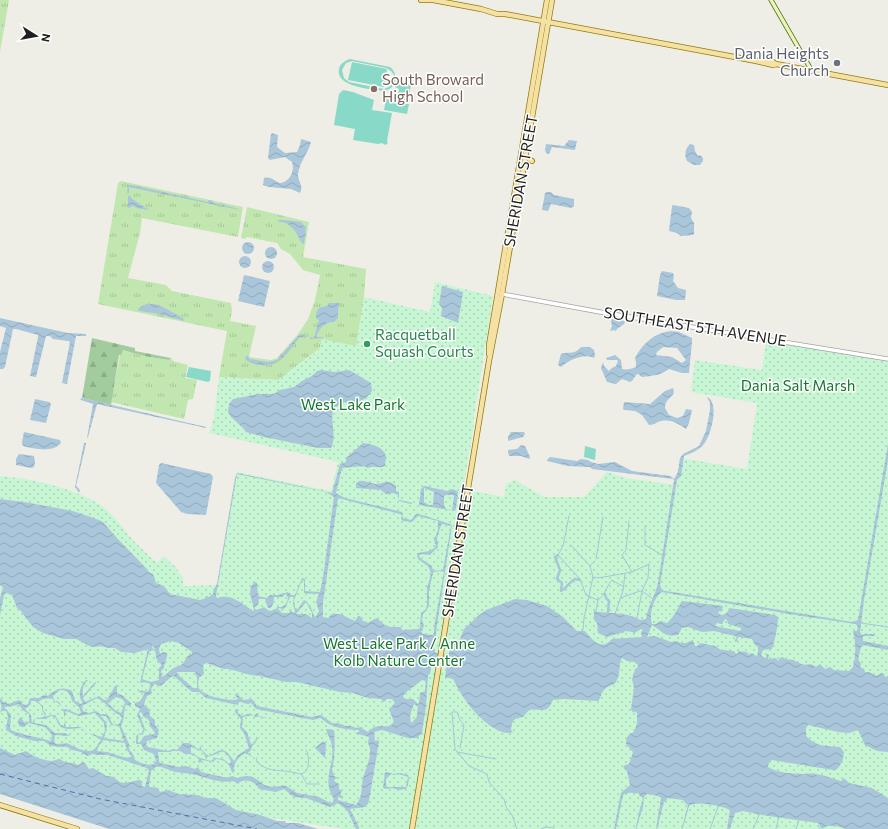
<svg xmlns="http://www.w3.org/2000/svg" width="888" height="829" viewBox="0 0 888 829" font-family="Commissioner,sans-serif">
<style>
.grass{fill:url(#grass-tufts)}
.forest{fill:url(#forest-firs)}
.park{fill:url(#park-dots)}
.pitch{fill:#89d9c8;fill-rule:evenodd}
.water{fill:url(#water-waves);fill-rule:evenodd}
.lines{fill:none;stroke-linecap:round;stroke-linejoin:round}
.stream{stroke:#a9c6da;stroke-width:1}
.canal{stroke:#a9c6da;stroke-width:2.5}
.ferry{stroke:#516ea9;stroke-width:1;stroke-dasharray:5 4;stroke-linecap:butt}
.tertiary-casing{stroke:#a3a3a3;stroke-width:5}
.secondary-casing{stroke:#53700c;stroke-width:5}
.primary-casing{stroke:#907b0a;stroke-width:6}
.tertiary{stroke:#fff;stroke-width:3.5}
.secondary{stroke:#e9f5be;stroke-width:3.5}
.primary{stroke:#f6e1a5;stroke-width:4.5}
.worship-dot{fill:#6b7280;stroke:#fff;stroke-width:1.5}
.education-dot{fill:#8d6e63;stroke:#fff;stroke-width:1.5}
.leisure-dot{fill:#2e9e5b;stroke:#fff;stroke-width:1.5}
.labels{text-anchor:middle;stroke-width:3;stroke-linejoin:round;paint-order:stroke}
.worship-label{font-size:15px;fill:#5b616d;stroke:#fff;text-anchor:end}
.education-label{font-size:15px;fill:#785e54;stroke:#fff;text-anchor:start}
.street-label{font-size:15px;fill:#1f1f1f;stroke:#fff}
.leisure-label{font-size:15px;fill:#27864d;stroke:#fff;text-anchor:start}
.park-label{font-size:15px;fill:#13772d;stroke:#fff}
</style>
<defs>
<pattern id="grass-tufts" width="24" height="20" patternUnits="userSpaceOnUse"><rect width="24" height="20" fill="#c1e6b0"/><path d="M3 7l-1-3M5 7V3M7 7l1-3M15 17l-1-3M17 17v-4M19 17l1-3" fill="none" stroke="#a5c597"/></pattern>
<pattern id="forest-firs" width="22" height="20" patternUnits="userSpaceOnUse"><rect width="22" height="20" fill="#a3cc9e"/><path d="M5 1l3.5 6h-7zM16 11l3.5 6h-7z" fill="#8caf88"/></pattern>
<pattern id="park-dots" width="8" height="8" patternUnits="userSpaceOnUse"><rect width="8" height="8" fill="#c6f6d3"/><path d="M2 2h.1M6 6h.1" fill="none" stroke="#aad2b5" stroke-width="1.8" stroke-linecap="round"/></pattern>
<pattern id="water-waves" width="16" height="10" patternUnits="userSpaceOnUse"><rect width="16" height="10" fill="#a9c6da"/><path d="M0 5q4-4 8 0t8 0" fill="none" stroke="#91aabb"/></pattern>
</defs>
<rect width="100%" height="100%" fill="#efeee6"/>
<g class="grass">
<path d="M 0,0 L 9,0 L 0,52 Z"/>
<path d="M 121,181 L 243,207 L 238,237 L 142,218 L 140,233 L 128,278 L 166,285 L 172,291 L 231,303 L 232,311 L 230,321 L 256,326 L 249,357 L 271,360 L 277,358 L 298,334 L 308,319 L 315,300 L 320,275 L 303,270 L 290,254 L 281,249 L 277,243 L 247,237 L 245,239 L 241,238 L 247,207 L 309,222 L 303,257 L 366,269 L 364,297 L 357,346 L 319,349 L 278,380 L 219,377 L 227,331 L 98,304 L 118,183 Z"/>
<path d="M 122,350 C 138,355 153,358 169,360 L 171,358 L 173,361 L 188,365 L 185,378 L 197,380 L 193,399 L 188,400 L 184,419 L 111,402 L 120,355 Z"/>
</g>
<path class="forest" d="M 92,338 L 135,348 L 135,351 L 171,358 L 169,360 C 153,358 138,355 123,350 L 121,355 L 119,355 L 111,405 L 82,398 Z"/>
<path class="park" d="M 435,282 L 493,296 L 473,425 L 474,425 L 463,489 L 504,497 L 506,484 L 515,480 L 544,497 L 584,497 L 607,472 L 625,478 L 675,485 L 680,458 L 747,469 L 757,403 L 691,392 L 695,360 L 762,370 L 766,341 L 888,360 L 888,829 L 344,829 L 150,800 L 0,758 L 0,476 C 30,478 84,490 107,510 C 116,518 124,530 133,540 C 140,548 149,555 157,563 L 163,556 L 177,568 L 180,574 L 183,577 L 183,586 L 218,585 L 237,472 L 331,491 L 338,462 L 209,433 L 214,418 L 219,377 L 278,380 L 319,350 L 322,339 L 356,346 L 364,297 L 430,312 Z"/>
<g class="pitch">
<path d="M 350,59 L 390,67 C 400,75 396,90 383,91 C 371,89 335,87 339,69 C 340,64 344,61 350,59 ZM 352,61 L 386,68 L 391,71 L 394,75 C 394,82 391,87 384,89 L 349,82 L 344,78 L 342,70 L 346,63 Z"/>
<path d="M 352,62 L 387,69 L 384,87 L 348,80 Z"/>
<path d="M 397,82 L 411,84 L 408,101 L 392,99 L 392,97 L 398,97 L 399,89 L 395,87 Z"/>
<path d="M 343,90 L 353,92 L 374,100 L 372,110 L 392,113 L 387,141 L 388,143 L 385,145 L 382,143 L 378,144 L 353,140 L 355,129 L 334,125 L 339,94 Z"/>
<path d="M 386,99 L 409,104 L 407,114 L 384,110 Z"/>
<path d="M 189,367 L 211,371 L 210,381 L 208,382 L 186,377 Z"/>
<path d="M 585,446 L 596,449 L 595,460 L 584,457 Z"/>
</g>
<g class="water">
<path d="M 272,133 L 278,135 L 277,147 L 285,153 L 297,152 L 300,145 L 301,139 L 311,142 C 308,154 299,162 298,175 C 298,182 304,186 300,193 L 291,189 L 269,187 L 263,185 L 264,178 C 271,176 274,181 280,183 C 290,182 295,171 292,162 L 285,157 L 270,160 L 268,158 L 271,134 Z"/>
<path d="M 569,140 L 577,141 L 575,150 L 552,147 L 549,154 L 546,153 L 545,150 L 546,144 L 564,146 Z"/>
<path d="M 690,144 L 694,145 L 695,151 L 698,156 L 700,155 L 703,158 L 703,161 L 700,165 L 694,165 L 687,161 C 684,155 685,149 690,144 Z"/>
<path d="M 128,185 L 132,185 L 208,202 L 208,200 L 213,201 L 213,203 L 232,207 L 240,210 L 129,187 L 129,193 L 127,193 Z"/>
<path d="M 547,192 L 551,192 L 554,195 L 574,199 L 574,206 L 571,208 L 551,204 L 548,211 L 542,210 L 545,193 Z"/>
<path d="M 128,196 L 131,196 L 131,198 L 149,210 L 137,208 L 133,206 L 128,208 Z"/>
<path d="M 673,205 L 689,208 L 692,212 L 691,218 L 694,223 L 694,234 L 693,235 L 681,236 L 677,233 L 669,231 L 672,206 Z"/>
<path d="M 278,220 L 284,220 L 301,222 L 304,226 L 306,226 L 304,244 L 302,243 C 297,234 291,221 279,222 Z"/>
<circle cx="248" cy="248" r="6"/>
<circle cx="271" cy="253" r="6"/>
<circle cx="245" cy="262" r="6"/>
<circle cx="268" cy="267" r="6"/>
<path d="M 662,271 L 673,273 L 674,276 L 673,281 L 678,288 L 686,290 L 685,300 L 676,300 L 657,296 L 660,275 Z"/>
<path d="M 244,275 L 270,281 L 264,307 L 238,301 Z"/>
<path d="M 442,286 L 463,292 L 458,323 L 441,316 L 442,308 L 439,304 Z"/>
<path d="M 329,303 L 338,303 L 340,304 L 338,309 L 338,318 L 334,322 C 324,322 319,329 316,337 L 323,337 L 323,338 L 310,339 L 310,337 L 314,338 L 319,320 L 316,318 C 316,309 319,307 327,306 Z"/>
<path d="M 155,304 C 165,307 173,313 183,318 L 184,321 L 160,314 L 139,311 L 138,309 C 144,304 149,304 155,304 Z"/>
<path d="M 0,318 L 68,333 L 86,334 L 86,336 L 76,336 L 67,384 L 62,383 L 70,342 L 68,341 L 53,339 L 50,336 L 46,336 L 36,377 L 30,376 L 38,337 L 38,335 L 16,329 L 13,329 L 5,367 L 3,369 L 0,369 L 0,352 L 6,328 L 0,326 Z"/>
<path d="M 613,318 L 618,320 L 621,319 L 625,322 L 624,324 L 617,329 L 616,331 L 614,330 L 610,331 L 612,326 L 611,321 Z"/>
<path d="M 671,331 L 679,332 L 692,338 L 692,342 L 689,373 L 682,373 L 669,369 C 661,375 652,376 642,377 L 638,374 L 636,375 L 632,381 L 630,382 L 622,379 L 616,384 L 607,382 L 601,368 L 603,362 L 604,366 L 609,371 L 612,368 L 616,366 L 618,361 L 617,360 L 607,360 L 606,358 L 615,355 L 621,360 L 622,369 C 627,370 631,369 636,367 L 636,362 L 635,358 C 643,343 654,333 671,331 ZM 663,347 L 677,348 L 686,360 L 682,363 L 672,357 L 656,355 L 657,352 Z"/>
<path d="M 300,334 L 306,336 L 306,338 L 300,337 C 287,352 282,367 260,365 C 254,364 249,363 245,359 L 247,355 L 250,359 L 269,362 L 277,360 Z"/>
<path d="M 581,347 L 590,347 L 594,350 L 595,355 L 594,358 C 584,353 569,360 561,367 L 558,365 L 561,354 C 569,351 573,356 581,347 Z"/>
<path d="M 321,370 L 335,372 L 349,370 L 371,383 L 372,391 L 367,397 L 360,402 L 353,403 L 345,402 L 333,409 C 330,421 337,437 331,448 L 318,448 L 264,437 L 246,432 L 243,428 L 231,417 L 228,412 L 229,404 L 233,399 L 258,394 L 274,394 L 280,390 L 294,387 L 302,381 L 312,376 L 317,371 Z"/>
<path d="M 673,388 C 677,397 665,397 665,408 L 669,415 L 677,418 L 683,416 L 686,409 L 692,410 L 689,423 L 686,429 C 679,424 671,419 661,421 C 656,422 655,425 649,425 L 642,415 L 635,411 L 624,410 L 623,409 L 624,402 L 650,404 L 665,391 Z"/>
<path d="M 707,397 C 720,402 711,437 703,445 C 698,451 691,453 684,456 L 681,476 L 677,480 L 660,585 L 662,590 L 666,591 L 852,622 L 858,620 L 888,444 L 888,460 L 864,600 L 860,632 L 862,635 C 867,633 871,635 876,634 L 874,636 L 863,636 L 863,641 L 888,646 L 888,650 L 863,645 L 861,647 L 858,659 L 861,664 L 860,667 L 864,669 L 865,672 L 869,672 L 876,676 L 881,673 L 884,674 L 885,677 L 888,676 L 888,752 L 877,751 L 865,745 L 858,730 L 849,733 L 838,732 L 808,725 L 806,728 L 806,736 C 816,747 827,746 840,747 L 844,752 C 843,760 842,764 836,770 L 833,770 L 772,760 L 769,762 L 768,767 C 777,773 794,774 805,774 C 808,774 811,773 814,774 C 824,775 831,778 841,781 L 844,778 L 849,783 L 872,788 L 888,798 L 888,829 L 845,829 C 843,827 831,825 828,826 C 826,826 824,828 822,829 L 818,823 L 762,815 L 743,811 L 735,813 L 730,829 L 727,829 L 730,810 C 723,806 696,800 689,806 L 682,829 L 688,805 L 685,803 L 683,800 L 667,798 L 667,800 L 664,802 L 657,829 L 656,829 L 661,798 C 658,795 652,795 647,794 L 644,797 L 643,807 L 636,829 L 643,798 L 640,796 L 638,793 C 631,794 629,791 623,795 L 616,829 L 614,829 L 621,793 L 630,785 L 627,771 L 623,768 L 625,765 L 629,764 L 633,752 L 626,744 C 626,738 628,734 634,732 L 637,723 L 637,713 L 634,711 L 633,713 L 631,709 L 634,688 L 632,679 L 635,669 L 638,667 L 638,665 L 634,662 L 627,661 L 622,658 C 618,665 621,673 617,680 C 615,686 607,685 604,690 C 601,693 601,698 598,701 L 564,699 L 553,700 C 548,712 544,711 533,709 L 528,711 L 523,717 C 513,718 512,721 511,730 L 513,732 C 498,738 473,712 466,701 C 461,694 457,687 453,679 L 445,677 L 447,665 L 446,662 L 434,661 L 432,662 L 430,674 L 428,675 L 426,706 L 422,733 L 417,738 L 408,738 L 382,730 L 374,732 L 375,741 L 379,740 L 379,742 L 369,801 C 366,810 358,807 350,809 L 359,827 L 359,829 L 356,829 L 347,810 L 338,803 L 330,807 L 306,798 L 294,797 L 284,789 L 276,792 L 259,789 C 255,781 244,777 238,784 L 233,781 C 220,784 208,778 196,775 C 189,773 181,773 175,772 C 169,770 163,767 157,766 L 151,771 L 149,785 L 150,787 L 158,788 L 160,792 L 169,790 L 178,794 L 198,795 L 205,798 L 216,798 L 236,810 L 260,815 L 277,821 L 285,821 L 286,823 L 298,823 L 318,829 L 109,829 L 0,794 L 0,748 L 15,755 L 26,751 C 34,757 42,760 51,761 C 54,761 57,759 60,759 C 68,765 71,761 78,765 L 84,762 L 89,769 L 93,768 L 106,776 L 114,777 C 123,788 130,780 141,780 L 142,786 L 145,787 L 149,771 L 147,768 L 108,755 L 98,755 L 92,754 L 87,756 L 81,752 L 72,750 L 67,747 L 51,746 L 44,741 L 35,741 L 19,737 L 14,735 L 6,730 L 8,716 L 6,711 L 2,711 L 0,713 L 2,706 L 0,702 L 0,698 C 8,708 11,702 20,700 L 22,704 L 25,705 L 28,704 L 30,698 L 39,698 L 44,695 L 48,696 C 56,689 62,686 72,691 L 75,701 L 81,704 L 83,703 C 77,696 80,686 86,680 L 88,680 C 83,685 82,689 83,696 L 95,682 L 96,683 L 83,698 L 85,702 L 99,696 L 104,700 L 107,700 L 115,686 L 117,685 L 117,694 L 122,695 L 131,703 L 131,706 L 126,705 L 125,706 L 123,721 L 121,726 L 129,744 L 129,749 L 134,756 L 134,759 C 139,763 148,766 154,764 L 156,761 L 154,754 L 144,750 L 141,744 L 136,744 L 136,737 L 138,734 L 142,733 L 143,729 L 137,715 L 140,709 L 135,706 L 135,703 L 140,701 L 145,693 L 138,692 L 141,690 L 147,692 L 149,690 L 151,684 L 146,682 L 140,683 L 148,649 L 135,653 L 121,652 L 115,648 L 108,648 L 102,646 L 92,647 L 76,639 L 64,639 L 43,633 L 33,627 L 21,611 L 17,608 L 12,595 L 6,593 L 4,595 L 0,615 L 0,598 L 3,587 L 0,585 L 0,499 L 24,502 L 73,511 L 99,520 L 103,522 L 117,538 L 147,569 L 149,572 L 153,574 L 156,583 L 164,586 L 170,594 L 200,600 L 206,598 L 206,596 L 209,597 L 213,594 L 214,589 L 217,584 L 235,478 L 237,473 L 332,493 L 340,464 L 346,462 L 346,458 L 363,443 C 371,444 383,446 386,456 C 386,459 385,463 385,466 C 379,469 375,465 368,468 L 364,466 L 342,468 L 336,493 L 345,498 L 402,512 L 403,518 L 411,520 L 416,514 L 418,514 C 430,517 441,521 452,525 L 437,625 L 434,650 L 436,653 L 447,655 L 449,653 L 451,642 L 456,641 L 460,639 L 464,629 L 478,616 L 486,610 L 515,599 L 527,600 L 547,606 L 563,617 L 577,631 L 585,631 C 592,639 601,652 612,639 L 642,637 L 641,632 L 643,630 L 641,629 L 633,634 L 633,632 L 625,631 L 623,633 L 620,633 L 607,637 L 598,633 L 597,623 L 594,620 L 594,611 C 607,614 630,612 640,620 L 646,619 C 648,606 655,596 658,583 L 674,480 L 673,479 L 592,469 L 590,467 L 568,466 L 547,461 L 547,460 L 550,457 L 577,461 L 581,459 L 588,460 L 591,462 L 598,464 L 615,462 L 632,471 L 670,476 L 674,479 L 678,472 L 680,458 L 683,454 L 699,446 L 706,431 L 710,410 L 710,403 ZM 237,474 L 326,492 L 334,497 L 323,578 L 320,592 L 305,591 L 305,579 L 302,578 L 295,595 L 291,595 L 288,592 L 278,595 L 270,595 L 267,598 L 258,596 L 257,583 L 255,582 C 245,589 254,603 254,611 C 240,604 234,593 217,598 L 216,596 ZM 338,498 L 400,514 L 402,515 L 401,519 L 403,521 L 412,522 L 418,516 L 438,521 L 438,530 L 434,540 L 436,546 C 429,554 425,550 417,554 L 418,559 L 429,567 L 431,574 L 427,588 L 427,605 L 426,609 L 421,613 L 420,627 L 419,629 L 402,630 L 401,627 C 396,627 390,628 385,625 C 376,619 380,615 368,623 L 363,621 L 360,616 L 358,616 L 355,621 L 346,617 L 342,614 L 332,614 L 328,618 L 323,617 L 323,603 ZM 443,524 L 451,526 L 443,570 L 433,571 L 432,566 L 420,558 L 419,556 L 421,554 L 430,555 L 438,547 L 437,538 L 441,525 ZM 440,571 L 444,572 L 434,627 L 434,635 L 423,634 L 421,632 L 424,626 L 422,621 L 423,614 L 426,611 L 429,605 L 429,591 L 433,573 L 434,572 ZM 302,580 L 304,581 L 304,593 L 319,594 L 316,602 L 319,611 L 315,618 L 311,608 L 306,601 L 304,600 L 298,609 L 295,608 L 294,600 ZM 662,592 L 795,615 L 856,624 L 858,627 L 857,631 L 853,631 C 856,643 856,655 853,667 L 849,671 L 834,670 L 830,667 L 825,669 L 820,664 L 816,667 L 811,664 C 805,666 801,664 795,661 L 794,660 L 785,659 L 783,657 L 780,658 L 778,661 L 776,658 L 768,659 L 769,655 L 767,654 L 766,658 L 763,657 L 761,655 L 763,650 L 772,649 C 775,641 778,625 778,617 L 775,615 L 729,608 C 728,612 726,615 721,615 L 718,613 L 719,611 L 721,612 L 723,606 L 682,601 C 677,609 675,616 667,623 L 660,621 L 656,624 L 652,624 C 649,615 653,597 662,592 ZM 286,594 C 290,598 287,604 282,607 L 277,607 L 276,609 C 270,612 268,611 264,607 L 257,610 L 255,609 L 255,607 L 258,605 L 259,599 L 265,599 L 268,608 L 271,608 L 273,604 L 274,597 L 282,597 ZM 290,597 L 294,597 L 293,603 L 295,612 L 293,613 L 291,610 L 289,613 L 282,613 L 278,609 L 279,608 L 283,609 L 285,608 ZM 306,602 L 312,613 L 312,618 L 306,614 L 296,614 ZM 725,619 L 727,620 L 728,624 L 741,628 L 741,629 L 740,631 L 715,626 L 717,623 L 722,624 ZM 652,625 C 663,631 662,637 678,635 L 682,628 L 688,627 L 702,632 L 714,631 L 735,636 L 737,637 L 735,640 L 735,642 L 738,641 L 737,639 L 739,637 L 752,639 L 755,645 L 758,647 L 758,655 L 756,656 L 752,653 L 749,655 L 747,652 L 738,651 L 738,653 L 736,654 L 734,651 L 721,650 L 715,646 L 700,643 L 697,646 L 695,646 L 693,640 L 686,643 L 680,643 L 677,641 L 671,642 L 655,636 L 647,637 ZM 171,641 L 179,643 L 192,652 L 192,654 C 185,655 186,662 181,665 C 178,666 175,667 172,669 C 168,672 166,675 162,677 L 161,671 L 164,668 C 164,662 168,658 167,653 L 163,652 L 160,654 L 159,649 L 161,644 ZM 152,645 C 158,650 153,659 161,664 L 161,666 L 159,668 L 159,680 L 151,682 L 142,679 L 149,652 L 153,650 ZM 206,663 L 224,669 L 229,669 L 251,675 L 260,676 L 286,682 L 297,682 L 340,692 L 353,693 L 368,698 L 381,699 L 384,702 L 387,699 L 392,699 L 395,703 L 389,709 L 394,722 L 390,726 C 381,727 375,724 368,732 L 363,729 L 362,727 L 356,728 L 351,726 L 345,726 L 341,724 L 332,723 L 321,715 L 312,717 L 257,706 L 252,699 L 243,700 L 236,693 L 235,695 L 238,699 L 235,700 C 226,700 203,697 198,687 C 197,685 199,680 199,678 L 204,674 L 203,665 ZM 177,672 L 195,672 L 197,678 L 197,688 L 193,688 L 177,674 ZM 174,676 L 192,692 L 199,692 L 206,698 L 238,705 L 239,702 L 241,702 L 248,704 L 251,703 L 256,709 L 313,720 L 320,718 C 324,720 326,723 331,725 C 336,728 353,730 359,730 L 359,732 L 355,733 L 369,737 L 368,743 L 370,748 C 370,753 370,758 368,763 C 367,767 365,771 364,775 C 360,786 364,795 356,805 L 338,800 L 338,797 L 342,798 L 343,796 L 340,795 L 342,791 L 339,789 L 339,784 L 334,781 L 335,779 L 338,778 L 334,776 L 332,769 C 335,761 335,738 334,730 L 326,729 L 326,730 C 328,735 331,740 332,746 C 335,766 321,779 334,799 L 332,803 L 330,803 L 319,797 L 297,793 L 286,786 C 279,785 274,788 267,786 C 263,785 262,783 259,781 C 252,775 245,775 237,778 L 232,776 C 226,780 209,773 201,772 L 198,767 L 195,769 L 185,766 L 178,767 L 160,763 L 159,761 L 158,752 L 170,752 L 172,751 L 180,751 L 185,754 L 190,754 L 197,757 L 199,759 L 198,762 L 200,763 L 202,760 L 213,762 L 216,759 C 225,760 229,763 232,772 L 234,773 C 233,764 237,758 245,753 L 253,757 L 248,753 L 251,750 L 252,746 C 256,743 257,742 257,737 L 256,737 L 255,743 L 251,744 L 247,732 L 242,727 L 243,717 L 247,716 L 255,715 L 254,717 C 263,716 267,720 277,719 L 269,719 L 264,717 L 258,716 L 257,713 L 255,715 L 248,714 L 242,716 L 238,713 L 238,710 L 235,709 L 235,712 L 241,719 L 240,728 L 244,733 L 249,748 L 238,755 L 234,761 C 230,756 226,748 218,751 C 214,753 212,755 208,756 L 201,749 L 201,746 L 199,749 L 198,749 L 189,743 L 183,743 L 177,750 L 173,749 L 168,751 L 148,747 L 146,745 L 147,741 L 157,738 L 159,730 L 155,725 L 155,720 L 150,716 L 149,709 L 144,705 L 146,697 L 152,693 L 151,689 L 154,684 L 161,686 L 171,677 ZM 422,680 L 426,681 L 425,691 L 420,693 L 419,703 L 418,704 L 413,699 L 406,699 L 403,697 L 405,693 ZM 60,690 C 69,690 70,694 72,701 L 79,707 L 81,713 L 78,714 L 66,709 L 63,709 L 59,702 L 54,700 L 53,696 ZM 116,697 L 122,699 L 125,703 L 121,713 L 115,710 L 108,703 ZM 51,698 C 54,701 56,701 59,704 C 65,708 65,720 64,726 L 61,725 L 55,715 L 52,715 L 45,717 L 46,714 L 43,710 L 43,706 L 38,702 L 43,699 ZM 97,698 C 106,702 110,711 120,715 L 122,718 L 119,724 L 113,725 L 108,715 L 100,714 L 96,711 L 89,713 L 83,711 L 82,706 ZM 31,701 L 35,701 L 42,706 L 42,710 L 45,715 L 44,717 L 34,719 L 32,723 L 31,715 L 25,709 L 31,704 ZM 18,704 L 24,711 L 29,714 L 29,722 L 25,723 L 20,717 L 18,721 L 19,726 L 24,727 L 29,723 L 45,727 L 52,735 L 51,741 C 39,737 24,736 11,730 L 10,727 L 11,715 L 4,707 L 13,706 ZM 414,704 L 418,707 C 416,716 419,717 411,723 L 410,715 ZM 66,711 L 79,716 L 95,713 L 104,723 L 105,731 L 102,737 L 88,733 L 80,727 L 66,727 L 64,720 ZM 141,712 L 144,717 L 149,720 L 150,726 L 155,733 L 154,734 L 144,736 L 140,742 L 138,742 L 138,735 L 143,734 L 145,729 L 139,713 ZM 51,716 L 55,717 C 57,720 58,724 60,726 C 65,731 75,728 81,728 C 89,735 93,734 101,740 L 94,750 C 85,753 77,748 69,744 C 65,743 60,744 56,744 L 54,742 L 55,735 L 70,736 L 65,733 L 55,733 L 46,725 L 33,723 L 35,719 L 46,719 ZM 100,716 L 106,716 L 111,725 L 119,726 L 124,741 L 104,738 C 107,727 110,724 100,716 ZM 103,740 L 125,743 L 127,750 L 131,755 L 131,757 L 126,758 L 107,752 L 97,751 L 98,747 ZM 191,747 L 202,751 L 206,757 C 219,756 223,743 231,762 L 229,764 L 223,759 L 215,758 L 211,761 L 200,758 L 191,753 Z"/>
<path d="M 82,398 L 206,427 L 206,428 L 97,404 L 88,437 L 87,438 L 93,404 L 81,400 L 80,399 Z"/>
<path d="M 35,399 L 49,402 L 51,404 L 46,423 L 30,420 Z"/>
<path d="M 24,432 L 60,440 L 61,443 C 52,453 35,449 23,446 L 22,442 Z"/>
<path d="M 511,432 L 524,432 L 525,434 L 523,437 L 508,441 L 508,437 Z"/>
<path d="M 84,443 L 86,443 L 86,444 L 76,486 L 80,490 L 79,493 L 75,487 Z"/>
<path d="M 521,445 L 525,446 L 530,457 L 529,459 L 521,456 L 509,456 L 508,452 L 508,450 L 517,449 Z"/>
<path d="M 19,454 L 34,456 L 35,462 L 34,467 L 31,468 L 16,465 L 16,459 Z"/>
<path d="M 161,463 L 211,474 L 213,477 L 206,515 L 187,514 L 181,512 L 156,483 L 159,465 Z"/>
<path d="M 359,481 C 365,480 369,483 375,484 C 383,485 386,477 396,486 L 396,491 L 399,492 L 399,500 L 413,503 L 411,504 L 399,501 L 398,495 L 393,493 L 386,494 L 381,490 L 356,488 L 356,484 Z"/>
<path d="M 424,486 L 447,491 L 453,489 L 458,492 L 456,508 L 455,511 L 419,505 L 421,489 ZM 424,488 L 434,492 L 433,505 L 429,505 L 424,502 ZM 446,495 L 453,495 L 454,496 L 452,510 L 446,509 L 444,505 L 444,496 Z"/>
<path d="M 323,741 L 326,744 L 325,758 L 315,748 Z"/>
<path d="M 385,772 L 394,774 L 400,773 L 408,775 C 410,778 408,786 406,789 L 399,790 L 392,788 L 387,789 L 383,788 ZM 391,774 L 394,775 L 399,774 L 408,777 L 406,787 L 386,787 L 386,779 Z"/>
</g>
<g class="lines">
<g class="stream">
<path d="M 569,516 L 563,546 L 558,555 L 580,579 L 586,595 L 598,600"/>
<path d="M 629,521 L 626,550 L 622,555 L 632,572"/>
<path d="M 645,526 L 645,545 L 662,555"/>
<path d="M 571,545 L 590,566 L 593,577 L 584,618 L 583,630"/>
<path d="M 596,559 L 603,517"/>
<path d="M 590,566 L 594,562"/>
<path d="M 593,577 L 598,578 L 632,572 L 649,564 L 648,578 L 642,591 L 637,618"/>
<path d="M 620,598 L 640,591 L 642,591 L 653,599"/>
<path d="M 596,611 L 598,600 C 606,594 605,588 612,580 L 624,587"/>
<path d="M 615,614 L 623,591 L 625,574"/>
<path d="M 681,615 L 685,617 L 688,614 L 691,616"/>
<path d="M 861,623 L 888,627"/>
<path d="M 460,748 L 464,725 L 460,720 L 457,712 L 452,712 L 455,749 L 469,766 L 487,774 L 489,782 L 504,799 L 506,807 L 512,815 L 517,829"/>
<path d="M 457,752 L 496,759"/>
<path d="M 257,758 L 256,761 C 269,773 276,769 291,772 C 294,772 298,774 301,774 C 310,773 310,756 306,750"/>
<path d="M 301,774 L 307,784 L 320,784"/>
<path d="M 541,829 L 546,827 L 554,828"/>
<path d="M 636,829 L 641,806"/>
<path d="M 682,829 L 689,804"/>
<path d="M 710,829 L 718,807"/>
<path d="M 753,829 L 759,815"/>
<path d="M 776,829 L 779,817"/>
<path d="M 796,829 L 799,820"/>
<path d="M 819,829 L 821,826"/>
</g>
<g class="canal">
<path d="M 558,555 L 555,557 L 560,570 L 557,579 L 562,583 L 561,591 C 566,589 569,582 575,579 L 580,580"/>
<path d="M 605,594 L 606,598 L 609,601 L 608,612"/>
</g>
<path class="ferry" d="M 0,774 L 100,799 L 257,829"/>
<g class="tertiary-casing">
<path id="tertiary" d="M 502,294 L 600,312 L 888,359"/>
</g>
<g class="secondary-casing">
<path id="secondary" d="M 771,0 L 809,66 L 811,71"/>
</g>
<g class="primary-casing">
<g id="primary">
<path d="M 421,0 L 433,0 L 481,9 L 497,14 L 505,14 L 756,61 L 773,65 L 776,64 L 888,85"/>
<path d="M 761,61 L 773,62 L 776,64"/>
<path d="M 525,156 L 532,161"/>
<path d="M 489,354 L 489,345 L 547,0"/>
<path d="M 0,805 L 77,829"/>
<path d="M 412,829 L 489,361 L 502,294 L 552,0"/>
</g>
</g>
<use href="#tertiary" class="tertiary"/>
<use href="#secondary" class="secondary"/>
<use href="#primary" class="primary"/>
</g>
<circle class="worship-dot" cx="837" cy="63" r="4"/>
<circle class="education-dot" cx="374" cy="89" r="4"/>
<circle class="leisure-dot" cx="367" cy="344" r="4"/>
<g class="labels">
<g class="worship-label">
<text x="829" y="59">Dania Heights<tspan x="829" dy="17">Church</tspan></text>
</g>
<g class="education-label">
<text x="382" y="85">South Broward<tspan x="382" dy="17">High School</tspan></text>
</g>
<g class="street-label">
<text transform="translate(521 181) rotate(-80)" y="5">SHERIDAN STREET</text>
<text transform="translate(695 327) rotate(9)" y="5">SOUTHEAST 5TH AVENUE</text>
<text transform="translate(458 551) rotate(-81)" y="5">SHERIDAN STREET</text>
</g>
<g class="leisure-label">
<text x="375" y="340">Racquetball<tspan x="375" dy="17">Squash Courts</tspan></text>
</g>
<g class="park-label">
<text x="798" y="391">Dania Salt Marsh</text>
<text x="353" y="410">West Lake Park</text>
<text x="399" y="649">West Lake Park / Anne<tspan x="399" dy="17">Kolb Nature Center</tspan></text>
</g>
</g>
<g transform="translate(36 36) rotate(101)" stroke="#ffffff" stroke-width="3" paint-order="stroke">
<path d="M0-3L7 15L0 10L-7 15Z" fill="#1f1f1f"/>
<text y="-6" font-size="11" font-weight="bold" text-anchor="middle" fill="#1f1f1f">N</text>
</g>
</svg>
